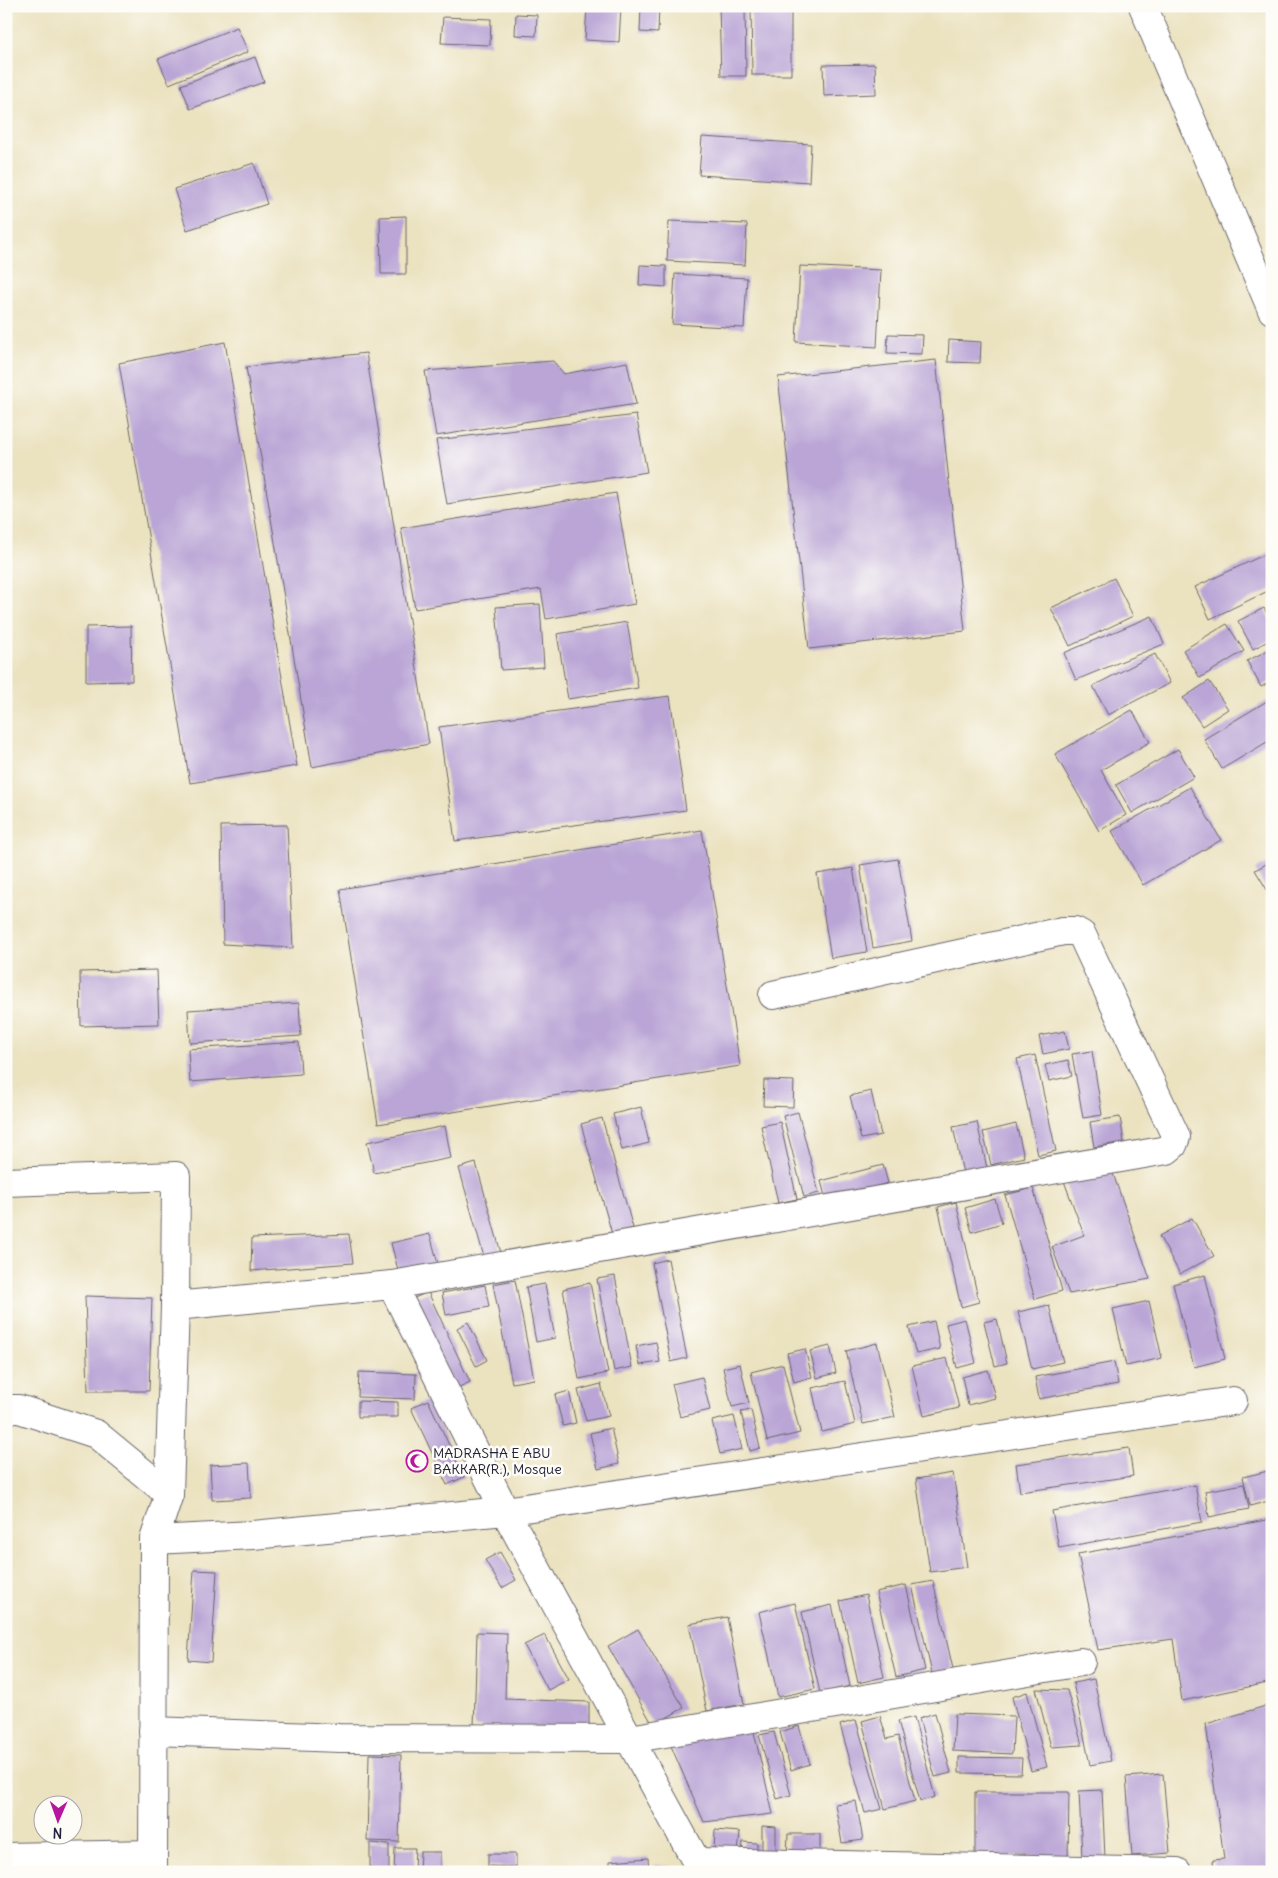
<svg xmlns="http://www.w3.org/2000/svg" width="1278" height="1878" viewBox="0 0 1278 1878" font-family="Delius,sans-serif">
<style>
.building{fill:#baa5d6}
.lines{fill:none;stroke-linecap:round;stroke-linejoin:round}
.minor-casing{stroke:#68656a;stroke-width:30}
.minor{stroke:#fff;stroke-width:28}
.labels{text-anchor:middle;stroke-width:5;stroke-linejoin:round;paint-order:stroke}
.poi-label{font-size:14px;fill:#22223b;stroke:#fdfcf7;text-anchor:start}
</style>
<rect width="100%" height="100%" fill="#fdfcf7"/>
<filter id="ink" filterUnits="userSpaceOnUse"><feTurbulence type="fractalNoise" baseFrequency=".02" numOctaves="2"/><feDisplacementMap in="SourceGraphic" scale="10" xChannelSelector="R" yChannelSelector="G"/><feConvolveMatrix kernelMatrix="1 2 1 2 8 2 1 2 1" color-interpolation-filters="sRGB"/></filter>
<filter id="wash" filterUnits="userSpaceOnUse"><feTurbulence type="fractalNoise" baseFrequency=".0096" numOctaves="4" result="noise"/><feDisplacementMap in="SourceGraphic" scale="20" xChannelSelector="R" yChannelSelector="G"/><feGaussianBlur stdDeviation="1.12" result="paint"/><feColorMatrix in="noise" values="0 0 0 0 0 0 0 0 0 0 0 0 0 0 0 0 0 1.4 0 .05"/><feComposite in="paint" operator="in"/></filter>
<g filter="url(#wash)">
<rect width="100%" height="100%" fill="#ebe2c0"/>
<g id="blocks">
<g class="building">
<path d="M 587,6 L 621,6 L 619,42 L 585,40 Z"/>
<path d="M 641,6 L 659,6 L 658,33 L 640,32 Z"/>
<path d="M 719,6 L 745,6 L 746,76 L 721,76 Z"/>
<path d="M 751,6 L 791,6 L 791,75 L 752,75 Z"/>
<path d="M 516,14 L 537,15 L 536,36 L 515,35 Z"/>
<path d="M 443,17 L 491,19 L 490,45 L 441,43 Z"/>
<path d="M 237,27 L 248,52 L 169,84 L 158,59 Z"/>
<path d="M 255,57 L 264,82 L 190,109 L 181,85 Z"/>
<path d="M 875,64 L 876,94 L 824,96 L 823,65 Z"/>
<path d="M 702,137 L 811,144 L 809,182 L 699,175 Z"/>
<path d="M 254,163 L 267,204 L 187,230 L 174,189 Z"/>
<path d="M 406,216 L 406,274 L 381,274 L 380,217 Z"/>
<path d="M 669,221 L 747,224 L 745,265 L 667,261 Z"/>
<path d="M 640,265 L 666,266 L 666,287 L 639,285 Z"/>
<path d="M 800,266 L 881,270 L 877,347 L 796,342 Z"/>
<path d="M 675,274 L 747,278 L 744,328 L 672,324 Z"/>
<path d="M 888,334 L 923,335 L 922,354 L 887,353 Z"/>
<path d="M 949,340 L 981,342 L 980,363 L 948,362 Z"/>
<path d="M 225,342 L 297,766 L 190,783 L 119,363 Z"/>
<path d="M 366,353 L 429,744 L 312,767 L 246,367 Z"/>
<path d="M 936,360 L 965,631 L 809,649 L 778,377 Z"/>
<path d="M 553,361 L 564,374 L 627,362 L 636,404 L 436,436 L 425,371 Z"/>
<path d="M 636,415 L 647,472 L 447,504 L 436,440 Z"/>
<path d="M 616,493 L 635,604 L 546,619 L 541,589 L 415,609 L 401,528 Z"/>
<path d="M 1272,551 L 1272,589 L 1210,619 L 1195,587 Z"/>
<path d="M 1114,578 L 1133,616 L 1070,646 L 1051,608 Z"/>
<path d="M 540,604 L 544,667 L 501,670 L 496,607 Z"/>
<path d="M 1264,608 L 1272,623 L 1272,639 L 1253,649 L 1238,621 Z"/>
<path d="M 1152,616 L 1164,644 L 1076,680 L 1064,653 Z"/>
<path d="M 627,622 L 638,688 L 568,699 L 557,634 Z"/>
<path d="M 1227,624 L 1244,651 L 1200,678 L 1183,650 Z"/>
<path d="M 131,626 L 132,681 L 86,682 L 86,627 Z"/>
<path d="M 1272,648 L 1272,681 L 1261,687 L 1247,661 Z"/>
<path d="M 1155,654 L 1170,683 L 1108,715 L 1093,686 Z"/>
<path d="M 1209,681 L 1228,709 L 1202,726 L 1183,698 Z"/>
<path d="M 670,696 L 686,810 L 455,841 L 439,727 Z"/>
<path d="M 1272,698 L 1272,739 L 1222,769 L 1204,739 Z"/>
<path d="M 1132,710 L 1150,742 L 1101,770 L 1126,815 L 1099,831 L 1055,754 Z"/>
<path d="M 1178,749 L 1194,777 L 1132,813 L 1116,785 Z"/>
<path d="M 1190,787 L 1221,840 L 1143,885 L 1112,831 Z"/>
<path d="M 287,825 L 293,948 L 223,944 L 221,826 Z"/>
<path d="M 702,830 L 740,1066 L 378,1124 L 340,889 Z"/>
<path d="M 898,859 L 912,941 L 873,948 L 860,865 Z"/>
<path d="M 1272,861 L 1272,898 L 1255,870 Z"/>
<path d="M 853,868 L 867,952 L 831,958 L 817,874 Z"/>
<path d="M 157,970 L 159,1024 L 81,1026 L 80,972 Z"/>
<path d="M 299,1003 L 301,1036 L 190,1043 L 188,1010 Z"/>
<path d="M 1065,1031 L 1069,1049 L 1043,1054 L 1039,1036 Z"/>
<path d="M 299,1042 L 301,1074 L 190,1082 L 188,1049 Z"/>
<path d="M 1092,1051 L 1102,1115 L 1083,1118 L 1072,1054 Z"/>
<path d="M 1035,1055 L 1056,1151 L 1038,1155 L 1017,1059 Z"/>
<path d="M 1068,1060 L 1072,1076 L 1049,1081 L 1045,1065 Z"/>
<path d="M 764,1080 L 794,1081 L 793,1107 L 763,1106 Z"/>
<path d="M 871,1091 L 881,1135 L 861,1139 L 850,1096 Z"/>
<path d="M 641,1107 L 649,1143 L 622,1150 L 613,1114 Z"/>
<path d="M 798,1112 L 819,1193 L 804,1197 L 783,1116 Z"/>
<path d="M 1120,1117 L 1124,1142 L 1094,1147 L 1090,1122 Z"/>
<path d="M 602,1118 L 633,1228 L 612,1234 L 581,1124 Z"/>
<path d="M 780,1122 L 797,1199 L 778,1203 L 761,1126 Z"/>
<path d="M 977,1122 L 987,1168 L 963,1173 L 953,1127 Z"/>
<path d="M 1016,1124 L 1024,1157 L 991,1165 L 983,1132 Z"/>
<path d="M 445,1126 L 451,1158 L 374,1173 L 367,1142 Z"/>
<path d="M 476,1163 L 501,1253 L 484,1257 L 459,1168 Z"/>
<path d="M 883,1165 L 888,1183 L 826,1200 L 821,1181 Z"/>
<path d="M 1110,1165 L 1150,1279 L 1069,1294 L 1052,1247 L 1084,1235 L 1064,1181 Z"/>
<path d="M 1033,1188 L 1062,1291 L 1035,1299 L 1005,1195 Z"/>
<path d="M 995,1199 L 1002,1223 L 972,1232 L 965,1208 Z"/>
<path d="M 956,1202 L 979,1302 L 961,1307 L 938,1207 Z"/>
<path d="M 1192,1218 L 1214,1256 L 1180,1274 L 1159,1236 Z"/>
<path d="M 349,1234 L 353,1263 L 251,1271 L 252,1238 Z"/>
<path d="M 430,1234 L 438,1264 L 399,1274 L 391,1243 Z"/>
<path d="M 668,1259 L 687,1358 L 671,1362 L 652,1263 Z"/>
<path d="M 1205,1275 L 1225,1359 L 1194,1367 L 1173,1284 Z"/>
<path d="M 615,1276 L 632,1367 L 614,1371 L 597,1279 Z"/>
<path d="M 515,1280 L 534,1379 L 512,1383 L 493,1284 Z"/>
<path d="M 590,1283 L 608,1373 L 579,1379 L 563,1289 Z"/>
<path d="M 545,1284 L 555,1338 L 536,1342 L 526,1287 Z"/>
<path d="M 485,1285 L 489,1307 L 446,1315 L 442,1293 Z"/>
<path d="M 428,1292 L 470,1382 L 455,1389 L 412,1299 Z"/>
<path d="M 85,1296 L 152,1298 L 149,1391 L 88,1391 Z"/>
<path d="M 1149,1301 L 1162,1358 L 1126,1366 L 1113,1309 Z"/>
<path d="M 1049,1305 L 1063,1362 L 1032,1369 L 1018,1312 Z"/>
<path d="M 965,1319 L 976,1363 L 957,1368 L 946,1324 Z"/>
<path d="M 997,1319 L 1007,1363 L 995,1366 L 984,1322 Z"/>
<path d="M 934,1321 L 940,1349 L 916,1354 L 909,1327 Z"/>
<path d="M 468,1322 L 487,1360 L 476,1366 L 457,1328 Z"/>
<path d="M 656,1342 L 660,1362 L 640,1365 L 636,1346 Z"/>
<path d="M 877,1343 L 895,1417 L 863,1424 L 846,1351 Z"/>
<path d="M 830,1346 L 836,1373 L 817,1378 L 810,1351 Z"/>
<path d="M 805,1349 L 812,1377 L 794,1382 L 787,1353 Z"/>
<path d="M 947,1358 L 959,1408 L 924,1416 L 912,1366 Z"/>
<path d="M 1114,1362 L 1118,1384 L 1039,1399 L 1035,1377 Z"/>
<path d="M 740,1364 L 749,1403 L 732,1407 L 723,1368 Z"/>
<path d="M 783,1364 L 800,1433 L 767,1441 L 751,1372 Z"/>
<path d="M 988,1370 L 995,1398 L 968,1405 L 962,1377 Z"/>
<path d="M 359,1372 L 416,1374 L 415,1399 L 358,1397 Z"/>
<path d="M 702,1377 L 710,1410 L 680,1417 L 672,1384 Z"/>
<path d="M 845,1381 L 855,1424 L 822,1432 L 812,1388 Z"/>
<path d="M 601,1384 L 609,1416 L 586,1421 L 578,1390 Z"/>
<path d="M 569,1391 L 576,1423 L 563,1426 L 555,1395 Z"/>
<path d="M 428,1400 L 464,1477 L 447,1485 L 411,1408 Z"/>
<path d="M 358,1401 L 398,1402 L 398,1417 L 358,1417 Z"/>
<path d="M 751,1410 L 760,1448 L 750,1451 L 741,1412 Z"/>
<path d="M 734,1416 L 742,1449 L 720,1454 L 712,1421 Z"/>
<path d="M 611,1428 L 619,1464 L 598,1469 L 590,1433 Z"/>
<path d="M 1129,1448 L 1133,1476 L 1020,1492 L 1016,1464 Z"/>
<path d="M 249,1463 L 251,1498 L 212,1500 L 210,1465 Z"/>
<path d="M 1272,1470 L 1272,1500 L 1250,1506 L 1243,1477 Z"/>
<path d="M 953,1473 L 967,1567 L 930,1572 L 916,1479 Z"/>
<path d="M 1244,1484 L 1249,1509 L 1209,1517 L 1205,1491 Z"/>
<path d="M 1195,1485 L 1202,1522 L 1059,1548 L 1052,1511 Z"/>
<path d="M 1272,1519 L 1272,1682 L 1182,1701 L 1173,1639 L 1098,1650 L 1078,1554 Z"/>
<path d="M 500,1552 L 516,1580 L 502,1588 L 485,1560 Z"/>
<path d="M 194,1570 L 217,1571 L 211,1662 L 188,1660 Z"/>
<path d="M 933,1581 L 953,1669 L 932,1674 L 912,1585 Z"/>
<path d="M 906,1585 L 925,1670 L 896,1677 L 876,1592 Z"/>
<path d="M 866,1595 L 884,1677 L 858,1683 L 840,1601 Z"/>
<path d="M 795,1603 L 815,1689 L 778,1697 L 759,1612 Z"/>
<path d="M 832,1605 L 850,1686 L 820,1693 L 802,1612 Z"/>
<path d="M 727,1617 L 744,1704 L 707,1711 L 689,1624 Z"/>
<path d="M 638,1629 L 684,1708 L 653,1725 L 608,1646 Z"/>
<path d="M 477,1632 L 507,1633 L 505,1699 L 589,1702 L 589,1730 L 474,1727 Z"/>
<path d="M 545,1635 L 569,1679 L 548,1690 L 524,1645 Z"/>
<path d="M 1094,1679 L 1111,1761 L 1090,1765 L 1073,1683 Z"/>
<path d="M 1036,1689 L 1067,1690 L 1082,1745 L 1051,1747 Z"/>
<path d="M 1027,1692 L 1047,1767 L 1031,1771 L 1012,1697 Z"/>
<path d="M 1272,1704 L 1272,1872 L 1266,1872 L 1264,1867 L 1250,1872 L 1214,1872 L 1213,1860 L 1224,1859 L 1206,1724 Z"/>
<path d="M 935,1713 L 951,1773 L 935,1777 L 919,1718 Z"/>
<path d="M 955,1714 L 1014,1716 L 1012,1754 L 953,1751 Z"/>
<path d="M 880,1716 L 887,1739 L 898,1736 L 915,1801 L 885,1809 L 862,1721 Z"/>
<path d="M 914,1717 L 935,1797 L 920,1801 L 898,1721 Z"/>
<path d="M 856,1720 L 882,1809 L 865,1813 L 840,1725 Z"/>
<path d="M 799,1726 L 810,1764 L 791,1770 L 780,1732 Z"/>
<path d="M 753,1728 L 773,1814 L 704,1822 L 671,1746 Z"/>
<path d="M 774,1732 L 791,1795 L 777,1799 L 759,1735 Z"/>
<path d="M 369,1754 L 401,1755 L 399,1842 L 367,1841 Z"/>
<path d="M 959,1757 L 1022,1758 L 1021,1774 L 959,1773 Z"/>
<path d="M 1163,1774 L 1170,1853 L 1132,1856 L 1126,1777 Z"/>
<path d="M 1102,1790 L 1105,1858 L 1082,1858 L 1079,1791 Z"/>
<path d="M 975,1792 L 1069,1792 L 1068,1857 L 975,1857 Z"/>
<path d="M 856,1801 L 863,1840 L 842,1843 L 835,1804 Z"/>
<path d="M 762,1826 L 776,1827 L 776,1857 L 762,1857 Z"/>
<path d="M 715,1830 L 740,1832 L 738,1853 L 714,1852 Z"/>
<path d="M 788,1834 L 820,1834 L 820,1856 L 787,1856 Z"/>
<path d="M 743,1842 L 757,1843 L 757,1854 L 742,1854 Z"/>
<path d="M 370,1843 L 389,1844 L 389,1872 L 370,1872 Z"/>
<path d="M 395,1848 L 415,1848 L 414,1872 L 394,1872 Z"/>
<path d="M 420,1852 L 440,1852 L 440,1872 L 419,1872 Z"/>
<path d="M 488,1854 L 516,1854 L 516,1867 L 488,1866 Z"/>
<path d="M 648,1858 L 649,1872 L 610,1872 L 610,1861 Z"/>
<path d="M 655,1865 L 684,1868 L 685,1872 L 656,1872 Z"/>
</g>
</g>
</g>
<g filter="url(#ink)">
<use href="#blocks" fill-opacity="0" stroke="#68656a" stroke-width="1"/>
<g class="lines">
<g class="minor-casing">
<g id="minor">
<path d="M 1143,6 L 1272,310"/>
<path d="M 6,1182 L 176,1176 L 175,1306 L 169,1494 L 154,1540 L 153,1872"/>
<path d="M 392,1285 L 1167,1150 L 1173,1145 L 1176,1137 L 1082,935 L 1075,931 L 1063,931 L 773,995"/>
<path d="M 175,1306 L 392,1285 L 505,1511 L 702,1872"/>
<path d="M 6,1409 L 19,1409 L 96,1434 L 169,1494"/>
<path d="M 154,1540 L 253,1535 L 505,1511 L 1233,1401"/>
<path d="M 153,1731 L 339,1738 L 630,1739 L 1081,1662"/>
<path d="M 6,1857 L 153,1854"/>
<path d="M 697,1862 L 1177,1872"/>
</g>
</g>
<use href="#minor" class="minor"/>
</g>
</g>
<defs>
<g id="mosque-ring" transform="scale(1.125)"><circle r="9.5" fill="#fdfcf7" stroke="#b5179e" stroke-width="1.5"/><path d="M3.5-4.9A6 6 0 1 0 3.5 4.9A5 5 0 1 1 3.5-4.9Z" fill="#b5179e"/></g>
</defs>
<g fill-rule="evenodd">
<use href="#mosque-ring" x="417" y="1461"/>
</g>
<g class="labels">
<g class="poi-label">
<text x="433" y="1458">MADRASHA E ABU<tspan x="433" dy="16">BAKKAR(R.), Mosque</tspan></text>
</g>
</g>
<rect width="1278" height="1878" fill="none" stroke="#fdfcf7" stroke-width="25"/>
<g transform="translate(58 1820) rotate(182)"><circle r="24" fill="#fdfcf7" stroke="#a5a5ac"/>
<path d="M0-4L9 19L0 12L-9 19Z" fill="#b5179e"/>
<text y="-8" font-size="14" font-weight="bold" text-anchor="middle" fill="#22223b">N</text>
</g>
</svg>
